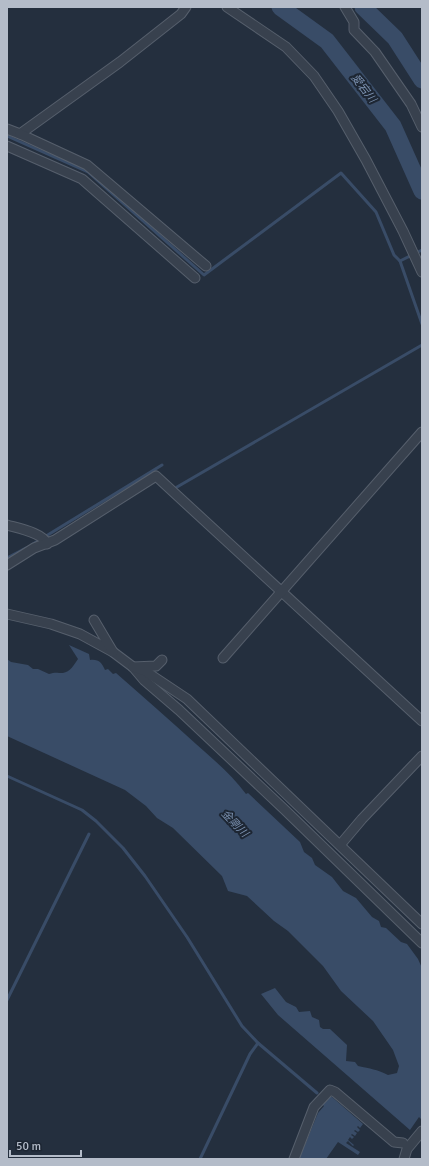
<svg xmlns="http://www.w3.org/2000/svg" width="429" height="1166" viewBox="0 0 429 1166" font-family="Signika,'Noto Sans JP',sans-serif">
<style>
.water{fill:#394c67}
.lines{fill:none;stroke-linecap:round;stroke-linejoin:round}
.stream{stroke:#394c67;stroke-width:3}
.river{stroke:#394c67;stroke-width:17}
.minor-casing{stroke:#565f6c;stroke-width:11}
.minor{stroke:#38414e;stroke-width:9}
.labels{text-anchor:middle;stroke-width:4;stroke-linejoin:round;paint-order:stroke}
.water-label{font-size:11px;font-style:italic;fill:#7c92b1;stroke:#1d2633}
</style>
<rect width="100%" height="100%" fill="#242f3e"/>
<g class="water">
<path d="M 69,645 L 89,654 L 90,660 C 99,659 102,663 105,670 L 108,669 L 113,674 L 116,673 C 143,697 170,720 196,744 C 214,760 232,775 246,794 L 248,793 L 300,842 L 304,852 L 312,858 L 315,865 L 332,877 L 343,891 L 356,898 L 372,917 L 379,921 L 381,927 L 386,928 L 401,942 L 407,944 L 418,959 L 422,968 L 422,1120 L 419,1117 L 410,1130 L 278,1015 L 261,994 L 275,988 L 286,1002 L 296,1007 L 299,1012 L 310,1011 L 312,1017 L 319,1020 L 320,1027 L 323,1029 L 330,1029 L 347,1045 L 346,1061 L 355,1062 L 358,1066 C 371,1069 376,1069 388,1075 L 397,1073 L 399,1066 L 393,1050 L 373,1021 L 341,991 L 323,966 L 288,931 L 274,921 L 247,896 L 228,891 L 222,876 L 173,828 L 157,818 L 146,806 L 125,790 L 7,736 L 7,659 L 11,662 L 28,665 L 33,669 L 38,669 L 49,674 C 55,672 57,673 63,673 C 70,672 74,665 78,659 Z"/>
<path d="M 328,1096 L 332,1097 L 363,1124 L 360,1128 L 358,1126 L 357,1127 L 360,1130 L 358,1132 L 355,1130 L 354,1131 L 357,1133 L 355,1136 L 352,1134 L 351,1135 L 354,1137 L 352,1139 L 350,1137 L 348,1140 L 354,1145 L 353,1146 L 348,1141 L 346,1143 L 360,1152 L 358,1155 L 338,1142 L 326,1159 L 299,1159 L 318,1113 L 324,1106 L 321,1103 Z"/>
</g>
<g class="lines">
<g class="stream">
<path d="M 7,136 L 88,172 L 204,275 L 341,173 L 376,212 L 394,255 L 400,261 L 422,250"/>
<path d="M 400,261 L 422,324"/>
<path d="M 177,487 L 422,345"/>
<path d="M 33,544 L 162,465"/>
<path d="M 7,558 L 26,548"/>
<path d="M 7,776 L 82,810 L 96,821 L 123,848 L 145,876 L 187,937 L 242,1026 L 258,1043 L 317,1093"/>
<path d="M 7,1000 L 89,834"/>
<path d="M 200,1159 L 250,1054 L 258,1043"/>
</g>
<g class="river">
<path d="M 280,7 L 327,41 L 393,126 L 422,191"/>
<path d="M 363,7 L 395,38 L 422,80"/>
</g>
<g class="minor-casing">
<g id="minor">
<path d="M 227,7 L 286,47 L 314,76 L 338,111 L 366,160 L 403,231 L 422,272"/>
<path d="M 345,7 L 354,22 L 354,30 L 375,52 L 411,104 L 422,127"/>
<path d="M 7,129 L 20,134 L 120,62 L 181,14 L 186,7"/>
<path d="M 20,134 L 87,165 L 206,266"/>
<path d="M 7,146 L 82,179 L 195,278"/>
<path d="M 7,525 C 17,528 44,533 47,544"/>
<path d="M 7,565 L 34,548 L 55,540 L 156,476 L 422,721"/>
<path d="M 7,614 L 51,624 L 80,634 L 113,652 L 133,667 L 144,680 L 179,710 L 285,810 L 422,943"/>
<path d="M 94,620 L 113,652"/>
<path d="M 223,658 L 422,432"/>
<path d="M 162,660 L 156,666 L 133,667 L 145,671 L 187,699 L 422,924"/>
<path d="M 340,845 L 362,819 L 422,756"/>
<path d="M 294,1159 L 314,1107 L 330,1090 L 335,1092 L 394,1142 L 403,1143"/>
<path d="M 404,1159 L 407,1149 L 422,1131"/>
</g>
</g>
<use href="#minor" class="minor"/>
</g>
<g class="labels">
<g class="water-label">
<text transform="translate(364 88) rotate(52)" y="4">愛宕川</text>
<text transform="translate(235 823) rotate(46)" y="4">金剛川</text>
</g>
</g>
<rect width="429" height="1166" fill="none" stroke="#b4bcc9" stroke-width="16"/>
<path d="M10 1150v6h71v-6" fill="none" stroke="#b4bcc9" stroke-width="2"/>
<text x="16" y="1150" font-size="12" fill="#b4bcc9" stroke="#1d2633" stroke-width="3" paint-order="stroke">50 m</text>
</svg>
